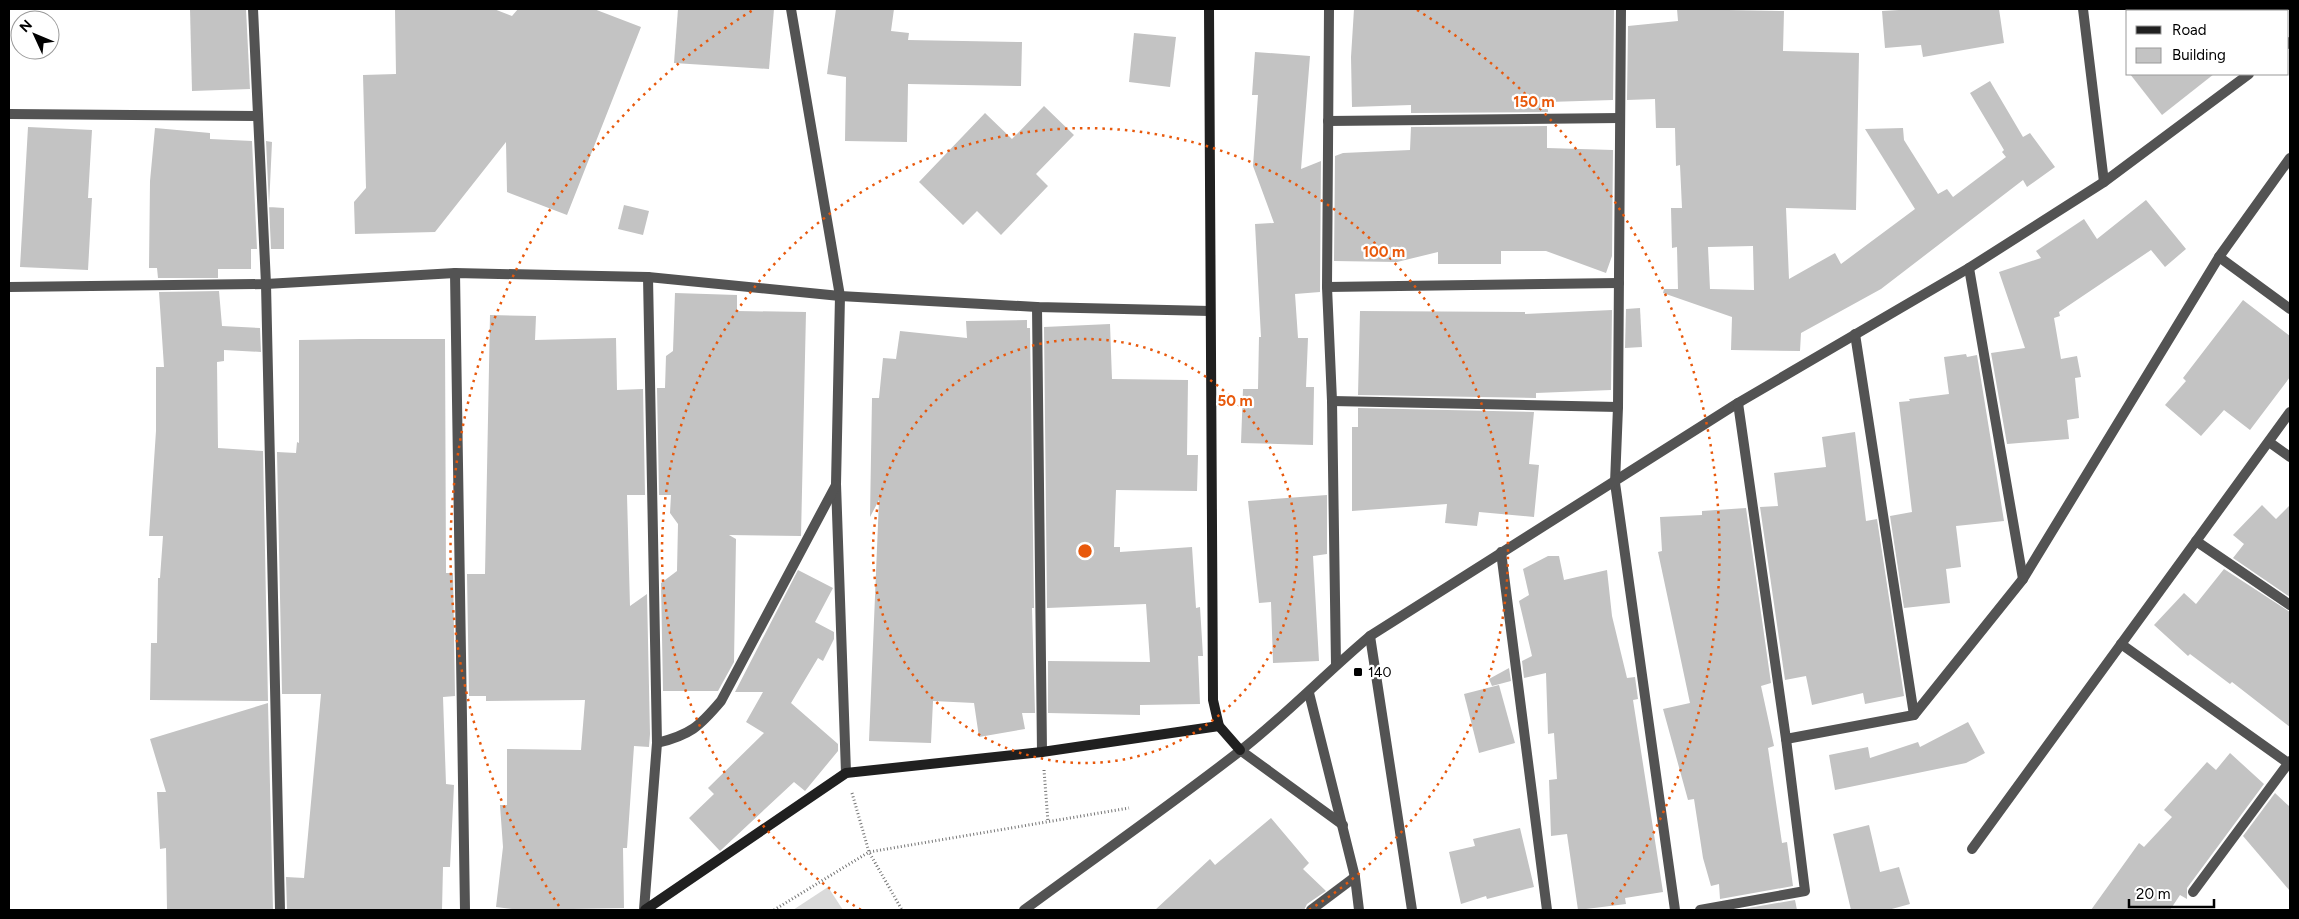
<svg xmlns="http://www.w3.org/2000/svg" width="2299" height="919" viewBox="0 0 2299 919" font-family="Figtree,sans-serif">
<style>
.green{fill:#dadada}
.building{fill:#c3c3c3;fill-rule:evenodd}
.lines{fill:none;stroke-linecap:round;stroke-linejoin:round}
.path{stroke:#757575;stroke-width:3;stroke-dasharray:1 2.5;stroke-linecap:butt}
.street{stroke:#535353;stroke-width:10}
.secondary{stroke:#202020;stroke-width:10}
.ring{fill:none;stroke:#e8590c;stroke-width:2.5;stroke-dasharray:2.5 5}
.poi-dot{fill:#000;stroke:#fff;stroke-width:2}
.labels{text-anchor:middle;stroke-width:4.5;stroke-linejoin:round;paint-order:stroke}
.poi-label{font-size:14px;fill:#000;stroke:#fff;text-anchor:start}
.centre{fill:#e8590c;stroke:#fff;stroke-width:2.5}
.ring-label{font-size:15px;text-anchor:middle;font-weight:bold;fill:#e8590c;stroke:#fff;stroke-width:4.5;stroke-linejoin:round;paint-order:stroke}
</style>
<rect width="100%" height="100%" fill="#fff"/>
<path class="green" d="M 828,887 L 843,910 L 793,910 Z"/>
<g class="building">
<path d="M 190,9 L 246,9 L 250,89 L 192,91 Z"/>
<path d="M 395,9 L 494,9 L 512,16 L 518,9 L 594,9 L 641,27 L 567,215 L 507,192 L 506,142 L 435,232 L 355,234 L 354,202 L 366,188 L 363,75 L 396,74 Z"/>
<path d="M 678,9 L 774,9 L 769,69 L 674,63 Z"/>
<path d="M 836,9 L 894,9 L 891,31 L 909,33 L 908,40 L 1022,42 L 1021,86 L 908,84 L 907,142 L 845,141 L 846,77 L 827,74 Z"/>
<path d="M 1354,9 L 1614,9 L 1613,100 L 1548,102 L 1548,112 L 1411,113 L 1411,105 L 1352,107 L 1351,57 Z"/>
<path d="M 1677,9 L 1784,11 L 1783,51 L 1859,53 L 1856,210 L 1786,208 L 1789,279 L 1835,253 L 1841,264 L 1915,209 L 1865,129 L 1903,128 L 1904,140 L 1938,194 L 1947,189 L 1953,197 L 2006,157 L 2002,152 L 2004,150 L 1970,93 L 1990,81 L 2023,137 L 2030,133 L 2055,167 L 2027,187 L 2023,180 L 1881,289 L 1801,333 L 1800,351 L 1731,350 L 1732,317 L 1663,293 L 1664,289 L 1678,289 L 1677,247 L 1672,248 L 1671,208 L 1682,208 L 1680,165 L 1676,166 L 1675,128 L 1656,128 L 1655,99 L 1627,100 L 1628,26 L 1678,21 ZM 1753,246 L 1754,290 L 1710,289 L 1708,247 Z"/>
<path d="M 1916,9 L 1999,9 L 2004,43 L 1923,57 L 1921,45 L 1885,48 L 1882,11 Z"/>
<path d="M 1134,33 L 1176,37 L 1170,87 L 1129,82 Z"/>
<path d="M 1255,52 L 1310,56 L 1301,169 L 1321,161 L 1320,292 L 1295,294 L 1298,338 L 1308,338 L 1306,387 L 1314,387 L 1313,445 L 1241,443 L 1243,389 L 1258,389 L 1259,337 L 1261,337 L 1255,224 L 1274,223 L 1253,166 L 1258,95 L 1252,95 Z"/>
<path d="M 2130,74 L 2214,74 L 2162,115 Z"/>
<path d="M 1044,106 L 1074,135 L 1036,174 L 1048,186 L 1001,235 L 977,211 L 963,225 L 919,182 L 985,113 L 1012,139 Z"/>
<path d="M 1547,126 L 1547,148 L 1613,150 L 1612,256 L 1606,273 L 1546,251 L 1501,251 L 1501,264 L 1438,264 L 1438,252 L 1397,262 L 1334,261 L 1335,156 L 1343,153 L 1410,150 L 1411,127 Z"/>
<path d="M 28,127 L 92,130 L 88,198 L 92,198 L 88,270 L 20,267 Z"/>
<path d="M 155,128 L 210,133 L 210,139 L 252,141 L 257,249 L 251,249 L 251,269 L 218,269 L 218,278 L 158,278 L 157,268 L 149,268 L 150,181 Z"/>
<path d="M 266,141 L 272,142 L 269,207 L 284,208 L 284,249 L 271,249 Z"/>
<path d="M 2146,200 L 2186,249 L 2165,267 L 2151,250 L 2059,312 L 2060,316 L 2054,318 L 2061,359 L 2077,356 L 2081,377 L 2075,378 L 2079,418 L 2067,420 L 2069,439 L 2007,444 L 1991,353 L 2025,348 L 1999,272 L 2041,258 L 2036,251 L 2084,219 L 2097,239 Z"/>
<path d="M 624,205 L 649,211 L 643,235 L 618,229 Z"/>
<path d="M 219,291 L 222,326 L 260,328 L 261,352 L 224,350 L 224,361 L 217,362 L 218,448 L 263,451 L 268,701 L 150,700 L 151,643 L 157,643 L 158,578 L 160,578 L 163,536 L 149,536 L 156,431 L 156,367 L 164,367 L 159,292 Z"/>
<path d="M 675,293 L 737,295 L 737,311 L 806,312 L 801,536 L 729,535 L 736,539 L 734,662 L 718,691 L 663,691 L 661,583 L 677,571 L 678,524 L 670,513 L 671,495 L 659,495 L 657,388 L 665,388 L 666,356 L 673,351 Z"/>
<path d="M 2243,300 L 2290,336 L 2290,377 L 2250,430 L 2224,410 L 2201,436 L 2165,405 L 2186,381 L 2183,378 Z"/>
<path d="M 1640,308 L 1642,347 L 1625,348 L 1626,309 Z"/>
<path d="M 1612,310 L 1611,390 L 1536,393 L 1536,398 L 1358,395 L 1360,311 L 1525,312 L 1525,314 Z"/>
<path d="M 490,315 L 536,316 L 535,340 L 616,338 L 617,390 L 643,389 L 645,495 L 627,495 L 630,606 L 647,594 L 650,734 L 649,747 L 634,746 L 627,848 L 623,848 L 624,908 L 520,910 L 496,907 L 503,847 L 500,805 L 507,805 L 507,749 L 581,750 L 585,700 L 486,701 L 486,696 L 469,696 L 467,574 L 485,574 Z"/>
<path d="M 1027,320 L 1027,328 L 1030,328 L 1034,608 L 1032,608 L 1035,713 L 1022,713 L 1025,729 L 979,737 L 974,703 L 933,701 L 931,743 L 869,741 L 879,500 L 870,517 L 872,398 L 879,398 L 883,358 L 896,359 L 900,331 L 967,338 L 966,321 Z"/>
<path d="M 1110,324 L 1112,379 L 1188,380 L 1187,455 L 1198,455 L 1197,491 L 1116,490 L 1114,547 L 1120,547 L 1120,552 L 1192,547 L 1196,608 L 1200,607 L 1203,656 L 1198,656 L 1200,704 L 1140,705 L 1140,715 L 1048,713 L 1048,661 L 1150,662 L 1146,604 L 1047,608 L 1044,327 Z"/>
<path d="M 360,339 L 445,339 L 446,573 L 453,573 L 455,696 L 443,697 L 446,784 L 454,785 L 450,867 L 443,867 L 442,910 L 287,910 L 286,877 L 304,878 L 321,694 L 282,694 L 277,452 L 296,453 L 297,442 L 299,443 L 299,340 Z"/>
<path d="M 1966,354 L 1967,357 L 1977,355 L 2004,521 L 1956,526 L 1961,567 L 1946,569 L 1950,603 L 1904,608 L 1890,516 L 1912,512 L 1899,402 L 1910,401 L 1909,399 L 1949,394 L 1944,357 Z"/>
<path d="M 1358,408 L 1534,412 L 1529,464 L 1539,465 L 1534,517 L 1479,512 L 1477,526 L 1445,523 L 1447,504 L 1352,511 L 1352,427 L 1358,427 Z"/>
<path d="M 1855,432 L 1866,521 L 1877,519 L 1904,696 L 1865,704 L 1863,693 L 1812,705 L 1806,676 L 1785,680 L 1760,507 L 1778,506 L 1774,473 L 1826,467 L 1822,437 Z"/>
<path d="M 1327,495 L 1327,554 L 1313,556 L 1319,661 L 1273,663 L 1271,602 L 1259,603 L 1248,501 Z"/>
<path d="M 2262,505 L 2276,519 L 2290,505 L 2290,597 L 2233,558 L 2244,544 L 2233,535 Z"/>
<path d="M 1746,508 L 1771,683 L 1761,686 L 1774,746 L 1768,748 L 1782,843 L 1787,842 L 1793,886 L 1720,899 L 1719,884 L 1711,886 L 1703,858 L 1694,799 L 1688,800 L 1663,709 L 1690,703 L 1658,552 L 1662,551 L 1660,517 L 1702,515 L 1702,511 Z"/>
<path d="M 1548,556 L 1559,556 L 1564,580 L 1607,570 L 1612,616 L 1627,678 L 1635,677 L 1638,699 L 1633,700 L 1663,892 L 1625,898 L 1626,904 L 1578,910 L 1567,834 L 1551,836 L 1549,780 L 1557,779 L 1554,733 L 1548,734 L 1546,673 L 1524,678 L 1522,661 L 1532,656 L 1519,601 L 1529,595 L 1523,569 Z"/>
<path d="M 2224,569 L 2290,612 L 2290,727 L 2232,682 L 2230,684 L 2190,654 L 2188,656 L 2154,625 L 2184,593 L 2196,604 Z"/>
<path d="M 798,570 L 833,588 L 815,622 L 834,632 L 834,639 L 823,661 L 818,658 L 791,703 L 838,744 L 838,751 L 805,791 L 794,782 L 720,851 L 689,818 L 714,794 L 708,788 L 764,733 L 746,722 L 763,692 L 735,692 Z"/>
<path d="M 1509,668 L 1511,681 L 1492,686 L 1489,679 Z"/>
<path d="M 1499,685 L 1515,743 L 1479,753 L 1464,694 Z"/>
<path d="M 268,703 L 273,910 L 167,910 L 166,848 L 160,849 L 157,792 L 166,792 L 150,739 Z"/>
<path d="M 1968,722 L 1985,753 L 1966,763 L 1835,790 L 1829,755 L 1868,747 L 1870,758 L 1918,742 L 1920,747 Z"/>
<path d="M 2230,753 L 2264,784 L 2187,888 L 2187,899 L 2180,895 L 2170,910 L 2091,910 L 2139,843 L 2144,847 L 2172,817 L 2164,810 L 2207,762 L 2216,770 Z"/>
<path d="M 2275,793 L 2290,807 L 2290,891 L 2243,836 Z"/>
<path d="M 1271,818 L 1309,863 L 1303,869 L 1326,891 L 1307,904 L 1304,910 L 1155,910 L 1210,859 L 1215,865 Z"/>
<path d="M 1869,825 L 1880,872 L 1899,867 L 1910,904 L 1888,910 L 1851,910 L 1833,834 Z"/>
<path d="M 1520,828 L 1534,887 L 1487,899 L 1486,896 L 1461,904 L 1449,852 L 1475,846 L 1473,839 Z"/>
<path d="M 1795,900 L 1797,910 L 1737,910 Z"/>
</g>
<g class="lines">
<g class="path">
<path d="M 1044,770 L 1048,822"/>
<path d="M 852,793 L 869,852 L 902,910"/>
<path d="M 774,910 L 869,852 L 1129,808"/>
</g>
<g class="street">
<path d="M 253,9 L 266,284 L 280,910"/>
<path d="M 791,9 L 840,296 L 836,484 L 846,773"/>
<path d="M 1329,9 L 1327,287 L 1332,401 L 1336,665"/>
<path d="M 1621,9 L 1618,407 L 1615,483 L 1675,910"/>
<path d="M 2083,9 L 2104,182"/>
<path d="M 2288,44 L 2290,42"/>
<path d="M 9,114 L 258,116"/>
<path d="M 1328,121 L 1620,118"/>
<path d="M 2219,257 L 2290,309"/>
<path d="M 1969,268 L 2023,579"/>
<path d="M 455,273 L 465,910"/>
<path d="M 9,287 L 266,284 L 455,273 L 648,277 L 840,296 L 1037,307 L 1210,311"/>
<path d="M 1327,287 L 1619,283"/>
<path d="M 1037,307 L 1042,752"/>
<path d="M 1855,334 L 1914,715"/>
<path d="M 1332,401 L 1618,407"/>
<path d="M 2269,442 L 2290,457"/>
<path d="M 2196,541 L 2290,605"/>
<path d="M 1501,552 L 1547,910"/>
<path d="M 1370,636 L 1412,910"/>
<path d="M 2121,644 L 2288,763"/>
<path d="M 1309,693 L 1355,877 L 1359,910"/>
<path d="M 1786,739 L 1914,715 L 2023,579 L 2219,257 L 2290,158"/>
<path d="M 657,743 C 690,735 699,727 721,701 L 836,485"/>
<path d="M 1240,750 L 1343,825"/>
<path d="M 1972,849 L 2290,412"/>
<path d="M 2193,892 L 2290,761"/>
<path d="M 644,910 L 657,743 L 648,277"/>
<path d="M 1024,910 C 1096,857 1169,806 1240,751 C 1286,715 1326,673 1370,636 L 1738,403 L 1969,268 L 2104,182 L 2249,74"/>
<path d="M 1311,910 L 1355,877"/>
<path d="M 1700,910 L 1805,891 L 1786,739 L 1738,403"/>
</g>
<g class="secondary">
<path d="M 1209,9 L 1213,700 L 1219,726 L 1240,750"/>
<path d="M 645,910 L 846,773 L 1042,752 L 1219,726"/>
</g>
</g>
<g class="ring">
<circle cx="1085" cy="551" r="212"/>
<path d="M861 910A423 423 0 1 1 1309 910"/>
<path d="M559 906A635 635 0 0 1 753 10M1417 10A635 635 0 0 1 1611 906"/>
</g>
<rect class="poi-dot" x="1353" y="667" width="10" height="10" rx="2.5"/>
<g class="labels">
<g class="poi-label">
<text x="1368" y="677">140</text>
</g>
</g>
<circle cx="1085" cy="551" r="8" class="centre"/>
<g class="ring-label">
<text x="1534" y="107">150 m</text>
<text x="1384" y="257">100 m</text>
<text x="1235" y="406">50 m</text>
</g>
<rect width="2299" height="919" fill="none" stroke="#000000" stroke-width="20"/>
<rect x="2126" y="10" width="162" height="65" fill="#ffffff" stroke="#999999"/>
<rect x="2136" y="26" width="25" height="8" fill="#202020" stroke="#999999"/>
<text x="2172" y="35" font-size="15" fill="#000000">Road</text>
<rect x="2136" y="48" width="25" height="15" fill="#c3c3c3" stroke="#999999"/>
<text x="2172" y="60" font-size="15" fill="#000000">Building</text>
<g transform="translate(35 35) rotate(314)"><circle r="24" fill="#ffffff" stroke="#999999"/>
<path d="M0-4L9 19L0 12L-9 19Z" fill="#000000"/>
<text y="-8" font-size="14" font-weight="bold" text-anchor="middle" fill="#000000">N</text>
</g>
<path d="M2129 899v8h85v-8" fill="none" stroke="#000000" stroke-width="2.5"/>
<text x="2136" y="899" font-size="15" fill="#000000" stroke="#ffffff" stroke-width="4" paint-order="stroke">20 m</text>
</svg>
